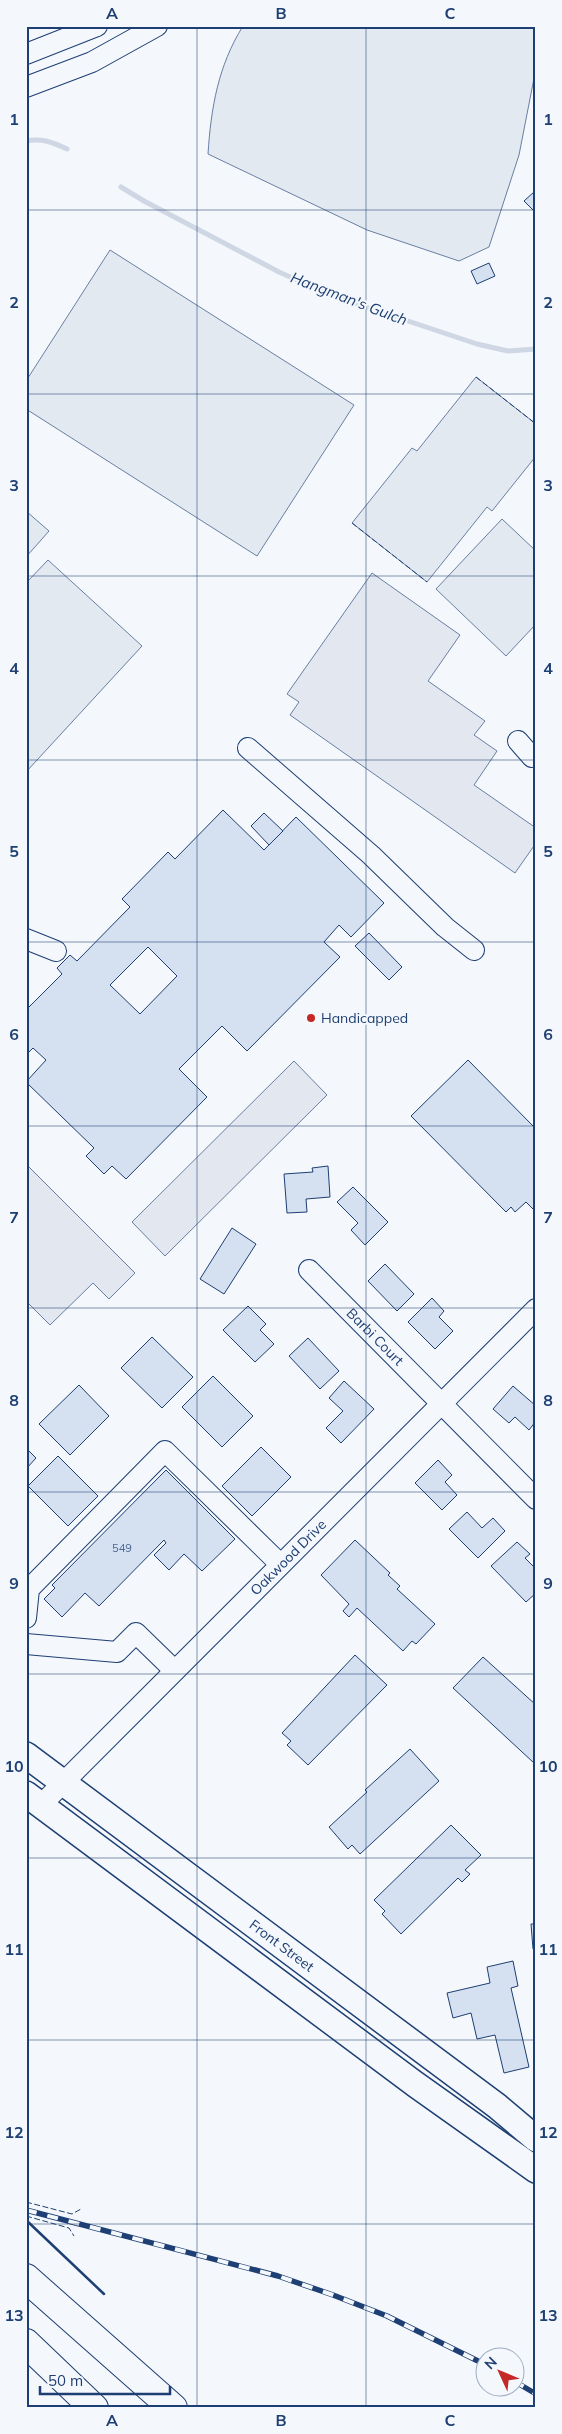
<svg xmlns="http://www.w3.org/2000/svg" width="562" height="2434" viewBox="0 0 562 2434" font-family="Mulish,sans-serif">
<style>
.green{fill:#e3e9f0;stroke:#687fa3}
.parking{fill:#e3e8f0;stroke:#687fa3}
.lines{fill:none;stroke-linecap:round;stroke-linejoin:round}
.stream{stroke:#cfd7e4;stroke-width:5}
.building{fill:#d5e0f0;stroke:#1d3f73;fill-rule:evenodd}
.minor-casing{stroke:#1d3f73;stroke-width:22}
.major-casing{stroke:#1d3f73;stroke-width:28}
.highway-casing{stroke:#1d3f73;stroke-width:30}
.minor{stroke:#f4f7fb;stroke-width:20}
.major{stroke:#f4f7fb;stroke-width:25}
.highway{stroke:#f4f7fb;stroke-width:28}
.rail-casing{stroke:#1d3f73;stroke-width:5.5}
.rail{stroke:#f4f7fb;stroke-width:4;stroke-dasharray:11;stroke-linecap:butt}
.fence{stroke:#1d3f73;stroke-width:1;stroke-dasharray:6 2.5;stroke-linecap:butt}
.wall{stroke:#1d3f73;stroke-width:2.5}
.grid{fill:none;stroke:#1d3f73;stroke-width:1;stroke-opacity:0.55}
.poi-dot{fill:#c62828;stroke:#f4f7fb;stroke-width:2}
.labels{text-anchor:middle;stroke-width:4;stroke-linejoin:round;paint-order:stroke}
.number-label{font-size:11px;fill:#4b6792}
.poi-label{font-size:14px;fill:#1d3f73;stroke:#f4f7fb;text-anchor:start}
.street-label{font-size:14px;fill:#1d3f73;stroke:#f4f7fb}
.water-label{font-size:15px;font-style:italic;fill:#1d3f73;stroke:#f4f7fb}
.neatline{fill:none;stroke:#1d3f73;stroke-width:2}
.grid-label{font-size:16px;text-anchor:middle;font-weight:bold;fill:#1d3f73}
</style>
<rect width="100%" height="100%" fill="#f4f7fb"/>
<g class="green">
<path d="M 243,26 L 536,26 L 536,68 L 519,155 L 489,247 L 459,261 L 367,230 L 208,154 C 211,108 218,66 243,26 Z"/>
<path d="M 110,250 L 354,405 L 257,556 L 26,409 L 26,381 Z"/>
<path d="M 476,377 L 536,424 L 536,456 L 492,511 L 487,507 L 427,582 L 352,523 L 412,448 L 417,451 Z"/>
<path d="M 26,511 L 49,531 L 26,557 Z"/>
<path d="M 502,519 L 536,551 L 536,624 L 506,656 L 436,589 Z"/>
<path d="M 48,560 L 142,646 L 26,772 L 26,583 Z"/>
</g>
<g class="parking">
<path d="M 372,573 L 460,635 L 428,681 L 485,721 L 474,735 L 497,751 L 474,785 L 536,828 L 536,843 L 515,873 L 290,715 L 299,702 L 287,694 Z"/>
<path d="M 294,1061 L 327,1095 L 165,1256 L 132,1222 Z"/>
<path d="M 26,1164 L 135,1273 L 109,1299 L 93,1283 L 50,1325 L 26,1301 Z"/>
</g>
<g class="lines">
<g class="stream">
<path d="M 26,141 C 42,138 52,142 67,149"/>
<path d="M 121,187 L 144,201 L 279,272 L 330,295 L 477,344 L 508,351 L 536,349"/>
</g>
</g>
<g class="building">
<path d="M 534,192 L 536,193 L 536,213 L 524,201 Z"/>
<path d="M 489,263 L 495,276 L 477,284 L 471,271 Z"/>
<path d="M 223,810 L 264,850 L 296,817 L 384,903 L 351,937 L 339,925 L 324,942 L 340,957 L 247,1051 L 222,1026 L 179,1069 L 207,1097 L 126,1179 L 112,1166 L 104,1174 L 86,1156 L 94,1148 L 26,1082 L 46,1060 L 33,1048 L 26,1055 L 26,1010 L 62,974 L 57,968 L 70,955 L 77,961 L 130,907 L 122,899 L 168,852 L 175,859 ZM 148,947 L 177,976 L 140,1014 L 110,985 Z"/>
<path d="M 264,813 L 283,831 L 269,845 L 251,826 Z"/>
<path d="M 369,933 L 402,967 L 389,980 L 355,946 Z"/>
<path d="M 468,1060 L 534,1127 L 536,1125 L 536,1212 L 526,1202 L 515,1212 L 511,1207 L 506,1212 L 411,1116 Z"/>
<path d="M 328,1166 L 330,1197 L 306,1199 L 307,1212 L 287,1213 L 284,1174 L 313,1172 L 312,1168 Z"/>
<path d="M 353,1187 L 388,1222 L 365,1245 L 351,1230 L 358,1223 L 337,1202 Z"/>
<path d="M 232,1228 L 256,1244 L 224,1294 L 200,1279 Z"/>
<path d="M 385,1264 L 414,1294 L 397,1311 L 368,1281 Z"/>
<path d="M 432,1298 L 444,1311 L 439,1317 L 453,1331 L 435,1349 L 408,1322 Z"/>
<path d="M 248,1306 L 266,1324 L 260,1330 L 274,1344 L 255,1362 L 223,1330 Z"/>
<path d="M 152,1337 L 193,1377 L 162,1408 L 121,1368 Z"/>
<path d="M 308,1338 L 339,1371 L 320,1389 L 289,1356 Z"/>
<path d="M 213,1376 L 253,1416 L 222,1447 L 182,1407 Z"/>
<path d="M 344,1381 L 374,1409 L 341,1443 L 326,1428 L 343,1411 L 329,1398 Z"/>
<path d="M 79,1385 L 109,1416 L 70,1455 L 39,1424 Z"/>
<path d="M 513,1386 L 536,1406 L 536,1421 L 529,1430 L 515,1417 L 509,1423 L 493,1409 Z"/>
<path d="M 261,1447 L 291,1477 L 252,1516 L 222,1486 Z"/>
<path d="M 28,1450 L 36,1458 L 26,1469 L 26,1452 Z"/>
<path d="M 58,1456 L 98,1496 L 68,1526 L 28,1486 Z"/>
<path d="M 438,1460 L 452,1475 L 445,1482 L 457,1495 L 442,1510 L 415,1483 Z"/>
<path d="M 166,1470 L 235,1539 L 202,1571 L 184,1554 L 169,1570 L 154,1555 L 166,1543 L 164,1540 L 99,1606 L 85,1593 L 62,1617 L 44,1599 L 55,1588 L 52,1585 Z"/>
<path d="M 467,1512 L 482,1528 L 493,1518 L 505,1531 L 478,1558 L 449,1529 Z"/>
<path d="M 355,1540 L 390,1573 L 388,1575 L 400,1586 L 397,1589 L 435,1624 L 416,1644 L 412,1641 L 403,1651 L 357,1608 L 349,1617 L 343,1611 L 349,1604 L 321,1575 Z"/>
<path d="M 517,1542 L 530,1554 L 525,1558 L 536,1569 L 536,1593 L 526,1602 L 491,1566 Z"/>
<path d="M 355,1655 L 387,1685 L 308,1765 L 287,1745 L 291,1741 L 282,1733 Z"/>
<path d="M 483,1657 L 536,1705 L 534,1763 L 453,1688 Z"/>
<path d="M 410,1749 L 439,1781 L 360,1854 L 352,1845 L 348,1849 L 329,1827 L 367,1792 L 365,1790 Z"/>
<path d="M 451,1825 L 481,1855 L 465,1870 L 470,1874 L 462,1882 L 458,1878 L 401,1934 L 382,1914 L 385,1911 L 374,1900 Z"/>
<path d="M 531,1924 L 536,1924 L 536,1948 L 533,1949 Z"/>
<path d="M 513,1961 L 518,1986 L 511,1988 L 529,2067 L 504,2073 L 495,2035 L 477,2039 L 471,2013 L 453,2018 L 447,1993 L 490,1983 L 487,1967 Z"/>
</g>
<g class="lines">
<g class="minor-casing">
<g id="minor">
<path d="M 26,54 L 97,26"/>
<path d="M 26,87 L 92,62 L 157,26"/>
<path d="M 518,741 L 532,757"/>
<path d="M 248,748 L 371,855 L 445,927 L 474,950"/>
<path d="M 26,939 L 56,951"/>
<path id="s1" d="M 309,1270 L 536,1499"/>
<path d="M 26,1618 L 29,1589 L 165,1451 L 280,1564"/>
<path d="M 26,1644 L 117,1652 L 136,1633 L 174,1670"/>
<path id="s2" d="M 41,1805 L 536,1309"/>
</g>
</g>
<g class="major-casing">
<g id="major">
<path id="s3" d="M 26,1755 L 497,2106 L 536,2139"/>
<path d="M 26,1794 L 415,2084 L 536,2170"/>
</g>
</g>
<g class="highway-casing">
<g id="highway">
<path d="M 26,2278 L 173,2408"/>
<path d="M 26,2343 L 94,2408"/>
</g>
</g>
<use href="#minor" class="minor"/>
<use href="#major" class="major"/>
<use href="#highway" class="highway"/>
<g class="rail-casing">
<g id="rail">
<path d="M 26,2210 L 278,2276 L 333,2295 L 387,2316 L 484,2364"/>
<path d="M 514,2381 L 536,2394"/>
</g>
</g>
<use href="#rail" class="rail"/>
<g class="fence">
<path d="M 476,377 L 536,424"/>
<path d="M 352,523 L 427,582"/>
<path d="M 26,2202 L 72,2214 L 81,2209"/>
<path d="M 26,2216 L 69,2228 L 74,2236"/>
</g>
<path class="wall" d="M 26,2220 L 104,2294"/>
</g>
<path class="grid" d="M 197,26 L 197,2408M 366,26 L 366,2408M 26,210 L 536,210M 26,394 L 536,394M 26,576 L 536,576M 26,760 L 536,760M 26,942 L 536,942M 26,1126 L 536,1126M 26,1308 L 536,1308M 26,1492 L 536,1492M 26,1674 L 536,1674M 26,1858 L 536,1858M 26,2040 L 536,2040M 26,2224 L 536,2224"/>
<circle class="poi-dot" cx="311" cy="1018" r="5"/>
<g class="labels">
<g class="number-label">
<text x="122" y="1552">549</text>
</g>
<g class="poi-label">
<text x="321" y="1023">Handicapped</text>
</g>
<g class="street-label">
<text dy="5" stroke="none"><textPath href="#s1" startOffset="94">Barbi Court</textPath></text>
<text dy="5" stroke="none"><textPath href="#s2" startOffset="350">Oakwood Drive</textPath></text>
<text dy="5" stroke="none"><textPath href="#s3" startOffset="319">Front Street</textPath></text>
</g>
<g class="water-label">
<text transform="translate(349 299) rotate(21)" y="5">Hangman's Gulch</text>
</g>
</g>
<rect width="562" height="2434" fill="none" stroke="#f4f7fb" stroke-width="55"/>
<g transform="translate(500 2372) rotate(314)"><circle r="24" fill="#f4f7fb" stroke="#9eadc5"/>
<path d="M0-4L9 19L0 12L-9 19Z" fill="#c62828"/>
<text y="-8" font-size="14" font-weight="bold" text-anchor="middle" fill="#1d3f73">N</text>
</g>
<path d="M40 2386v8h130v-8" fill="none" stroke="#1d3f73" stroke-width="2.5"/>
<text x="48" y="2386" font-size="15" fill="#1d3f73" stroke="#f4f7fb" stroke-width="4" paint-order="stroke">50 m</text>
<rect x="28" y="28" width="506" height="2378" class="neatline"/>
<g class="grid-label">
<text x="112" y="19">A</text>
<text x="281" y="19">B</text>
<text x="450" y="19">C</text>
<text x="14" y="125">1</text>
<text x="548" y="125">1</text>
<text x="14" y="308">2</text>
<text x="548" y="308">2</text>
<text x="14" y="491">3</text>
<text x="548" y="491">3</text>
<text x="14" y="674">4</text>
<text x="548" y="674">4</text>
<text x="14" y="857">5</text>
<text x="548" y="857">5</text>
<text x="14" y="1040">6</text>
<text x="548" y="1040">6</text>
<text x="14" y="1223">7</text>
<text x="548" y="1223">7</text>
<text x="14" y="1406">8</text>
<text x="548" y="1406">8</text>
<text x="14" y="1589">9</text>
<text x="548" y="1589">9</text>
<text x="14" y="1772">10</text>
<text x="548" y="1772">10</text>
<text x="14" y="1955">11</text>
<text x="548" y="1955">11</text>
<text x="14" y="2138">12</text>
<text x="548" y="2138">12</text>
<text x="14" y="2321">13</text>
<text x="548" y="2321">13</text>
<text x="112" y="2426">A</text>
<text x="281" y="2426">B</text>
<text x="450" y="2426">C</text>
</g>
</svg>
